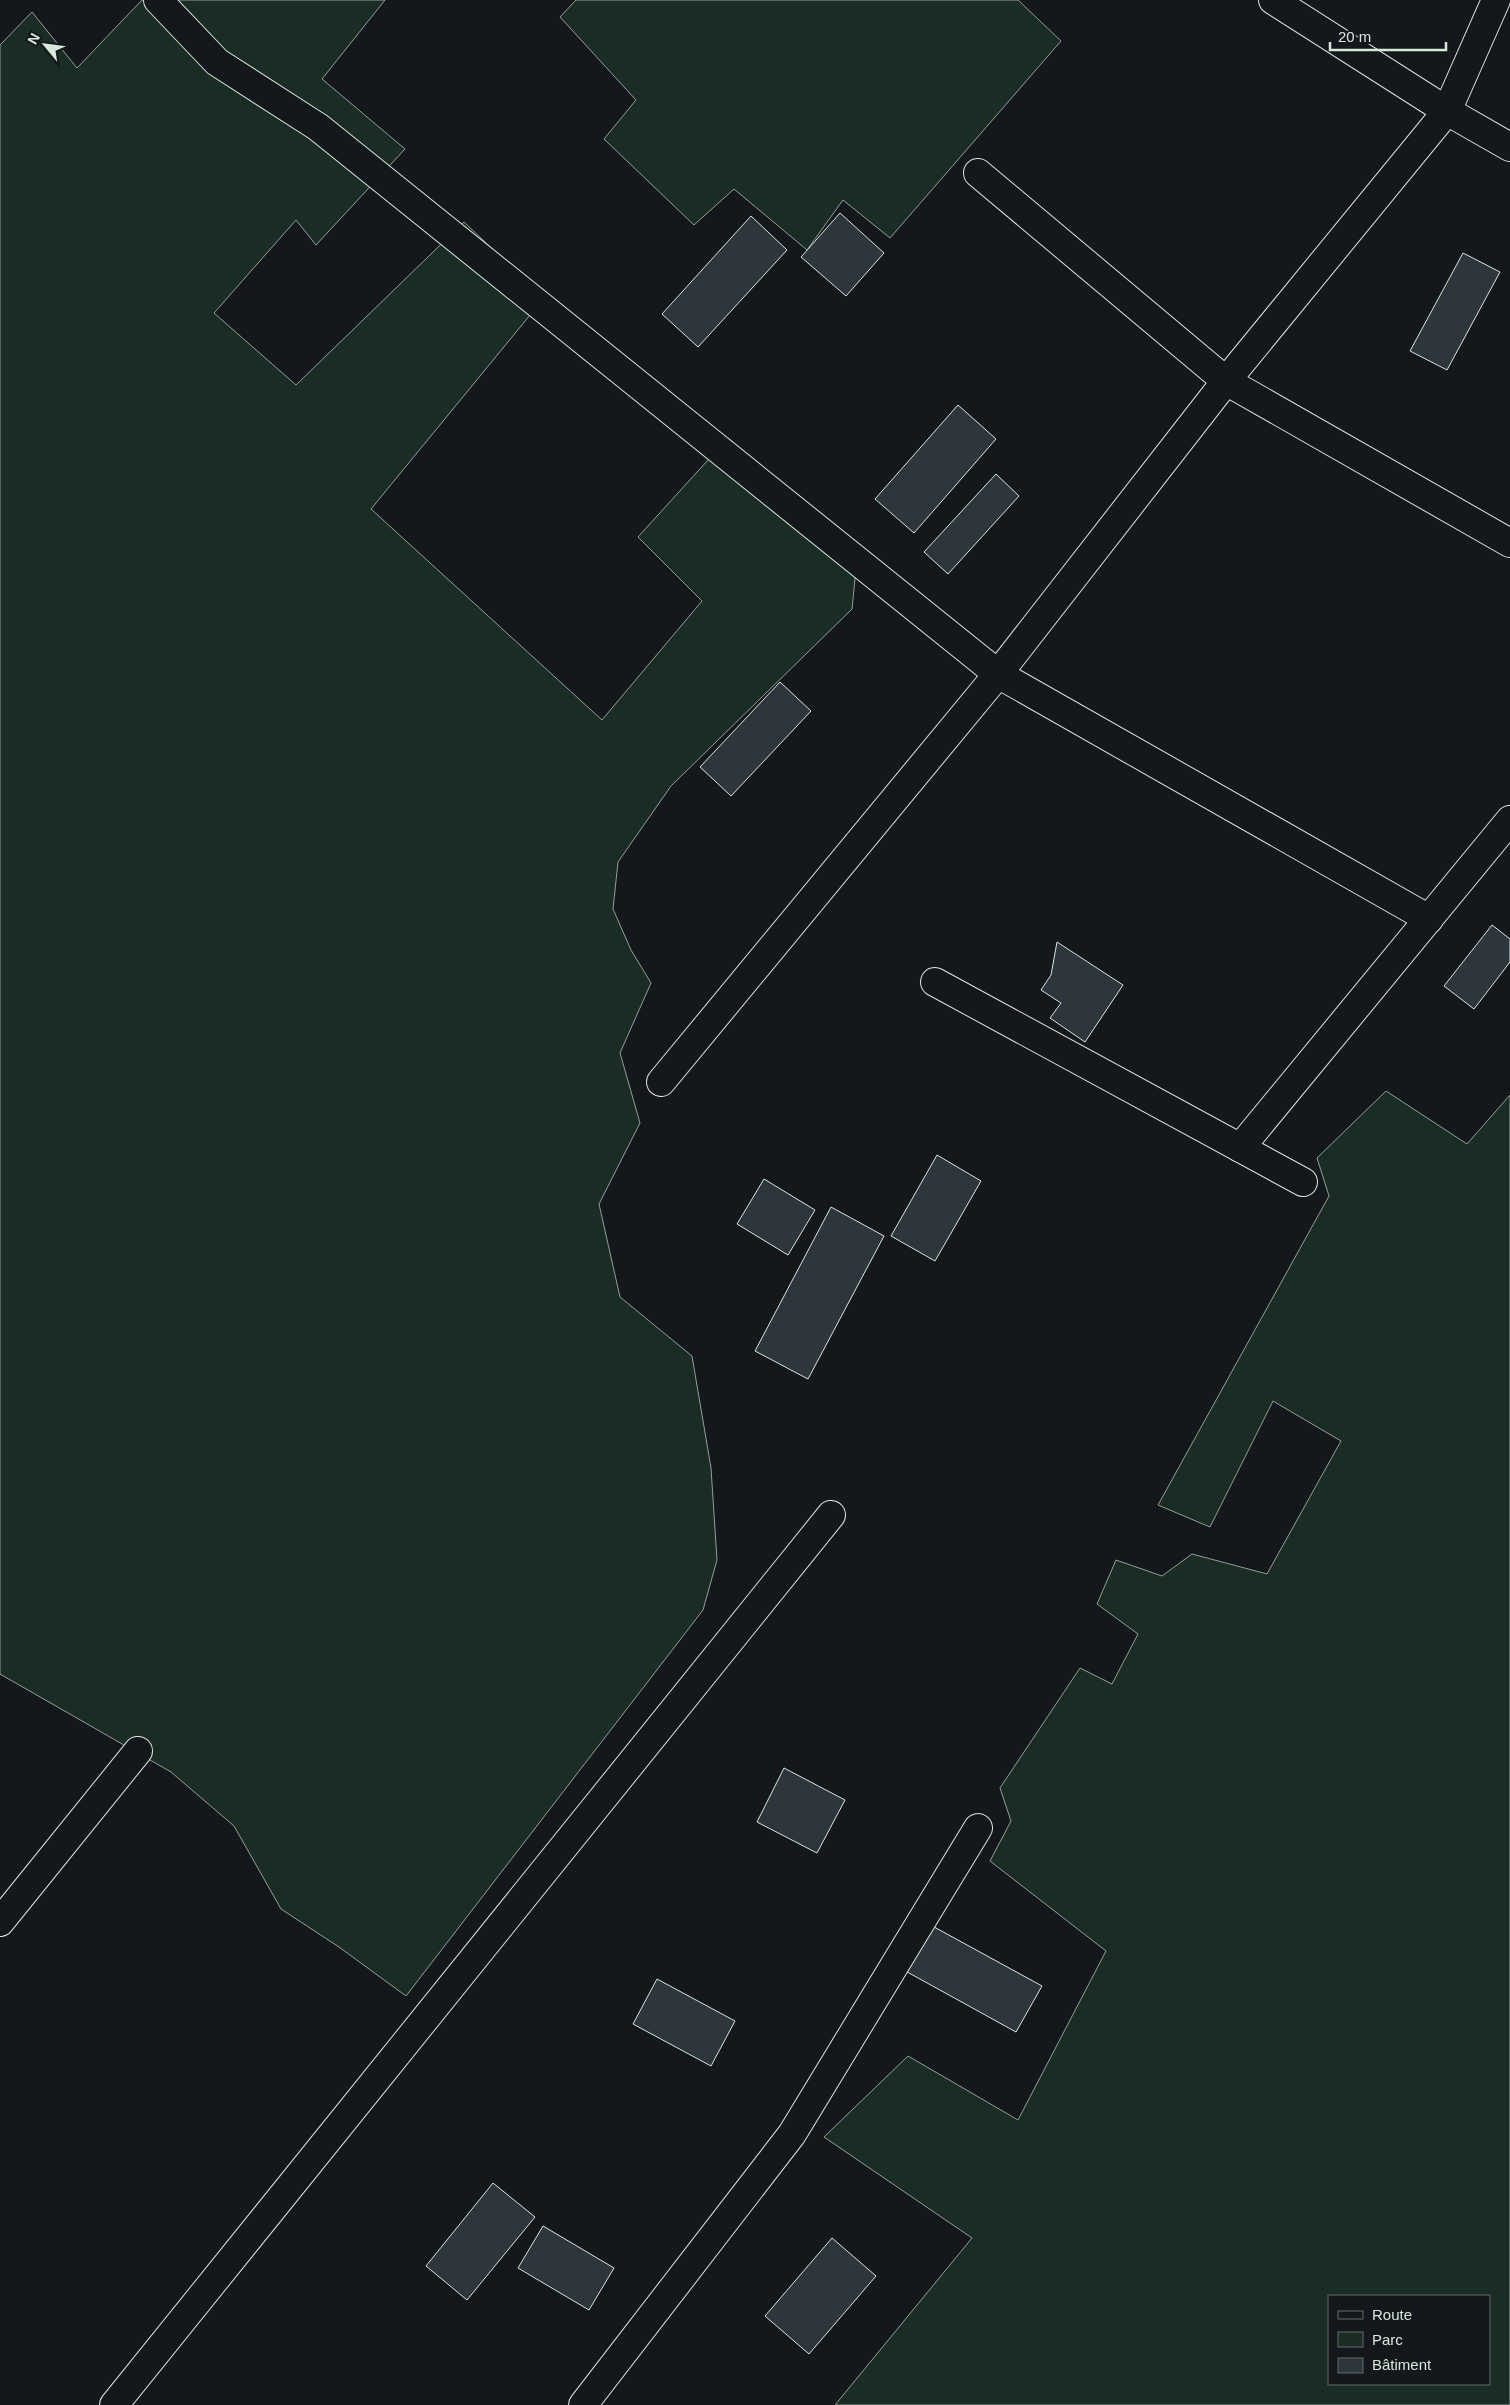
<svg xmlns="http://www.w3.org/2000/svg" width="1510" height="2405" viewBox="0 0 1510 2405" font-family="Arial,sans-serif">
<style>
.green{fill:#1a2d24;stroke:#939e99;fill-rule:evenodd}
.building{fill:#2c363c;stroke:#d8e6dc}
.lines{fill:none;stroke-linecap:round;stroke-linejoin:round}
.minor-casing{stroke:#d8e6dc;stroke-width:30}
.minor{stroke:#14181c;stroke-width:28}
</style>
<rect width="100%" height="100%" fill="#14181c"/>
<g class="green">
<path d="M 142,0 L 385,0 L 322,79 L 405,149 L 316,245 L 296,220 L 214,313 L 296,385 L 464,222 L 544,298 L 371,509 L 602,720 L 702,601 L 638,537 L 728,438 L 858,549 L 852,609 L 671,786 L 618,862 L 613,909 L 631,950 L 651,983 L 620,1053 L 640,1123 L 599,1204 L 620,1297 L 692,1356 L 711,1468 L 717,1560 L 703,1610 L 406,1996 L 339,1947 L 281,1909 L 234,1826 L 171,1772 L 0,1674 L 0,45 L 32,12 L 77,68 Z"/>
<path d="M 576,0 L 1018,0 L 1061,41 L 890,238 L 843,200 L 807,250 L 734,189 L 694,225 L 604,139 L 636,100 L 560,17 Z"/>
<path d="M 1386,1091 L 1467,1144 L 1510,1095 L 1510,2405 L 835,2405 L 972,2238 L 824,2137 L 908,2056 L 1018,2120 L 1106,1951 L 990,1861 L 1011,1821 L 1000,1788 L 1080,1668 L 1112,1684 L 1138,1634 L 1097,1604 L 1116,1560 L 1162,1576 L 1192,1554 L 1267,1574 L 1341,1441 L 1273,1401 L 1210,1527 L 1158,1505 L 1329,1196 L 1317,1158 ZM 1329,2296 L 1489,2296 L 1489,2384 L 1329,2384 Z"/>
</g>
<g class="building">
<path d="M 840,213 L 884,253 L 846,296 L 801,257 Z"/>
<path d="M 751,216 L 787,250 L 698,347 L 662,314 Z"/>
<path d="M 1463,253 L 1500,272 L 1447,370 L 1410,351 Z"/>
<path d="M 958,405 L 996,439 L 914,533 L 875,499 Z"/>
<path d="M 996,474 L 1019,496 L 948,574 L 924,552 Z"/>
<path d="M 780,682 L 811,711 L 731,796 L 700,767 Z"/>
<path d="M 1492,925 L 1510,939 L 1510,962 L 1474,1009 L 1444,986 Z"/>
<path d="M 1057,942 L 1123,985 L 1085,1042 L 1050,1018 L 1061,1003 L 1041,990 L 1051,975 Z"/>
<path d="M 937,1155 L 981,1181 L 935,1261 L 891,1236 Z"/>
<path d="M 764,1179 L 815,1210 L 788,1255 L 737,1224 Z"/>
<path d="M 831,1207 L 884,1236 L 808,1379 L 755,1351 Z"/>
<path d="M 784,1768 L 845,1800 L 817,1853 L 757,1822 Z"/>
<path d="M 925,1922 L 1042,1986 L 1016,2032 L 900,1968 Z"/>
<path d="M 657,1979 L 735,2021 L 711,2066 L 633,2024 Z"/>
<path d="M 493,2183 L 535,2217 L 467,2300 L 426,2266 Z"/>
<path d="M 543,2226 L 614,2268 L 589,2310 L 518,2268 Z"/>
<path d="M 832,2238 L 876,2276 L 809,2354 L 765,2316 Z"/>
</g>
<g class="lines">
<g class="minor-casing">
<g id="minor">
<path d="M 158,0 L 217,62 L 318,127 L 998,674 L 1429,919"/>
<path d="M 1273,0 L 1447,111 L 1510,147"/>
<path d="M 978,173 L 1226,381 L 1510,543"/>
<path d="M 935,982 L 1303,1182"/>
<path d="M 661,1082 L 998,674 L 1226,381 L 1447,111 L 1496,0"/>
<path d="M 1240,1148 L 1510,820"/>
<path d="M 0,1922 L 138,1751"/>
<path d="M 114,2405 L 831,1515"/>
<path d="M 583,2405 L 792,2134 L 978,1828"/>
</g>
</g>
<use href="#minor" class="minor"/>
</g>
<rect x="1328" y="2295" width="162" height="90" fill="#14181c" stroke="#626a69"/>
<rect x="1338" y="2311" width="25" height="8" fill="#14181c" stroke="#626a69"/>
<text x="1372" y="2320" font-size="15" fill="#d8e6dc">Route</text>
<rect x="1338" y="2332" width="25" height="15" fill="#1a2d24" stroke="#626a69"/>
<text x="1372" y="2345" font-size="15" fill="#d8e6dc">Parc</text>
<rect x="1338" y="2358" width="25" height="15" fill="#2c363c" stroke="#626a69"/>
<text x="1372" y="2370" font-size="15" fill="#d8e6dc">Bâtiment</text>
<g transform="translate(45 45) rotate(299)" stroke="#14181c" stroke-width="4" paint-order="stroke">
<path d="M0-4L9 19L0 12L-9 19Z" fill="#d8e6dc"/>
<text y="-8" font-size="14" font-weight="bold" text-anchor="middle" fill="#d8e6dc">N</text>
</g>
<path d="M1330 42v8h116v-8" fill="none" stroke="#d8e6dc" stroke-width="2.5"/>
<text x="1338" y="42" font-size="15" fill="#d8e6dc" stroke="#14181c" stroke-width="4" paint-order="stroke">20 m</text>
</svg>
